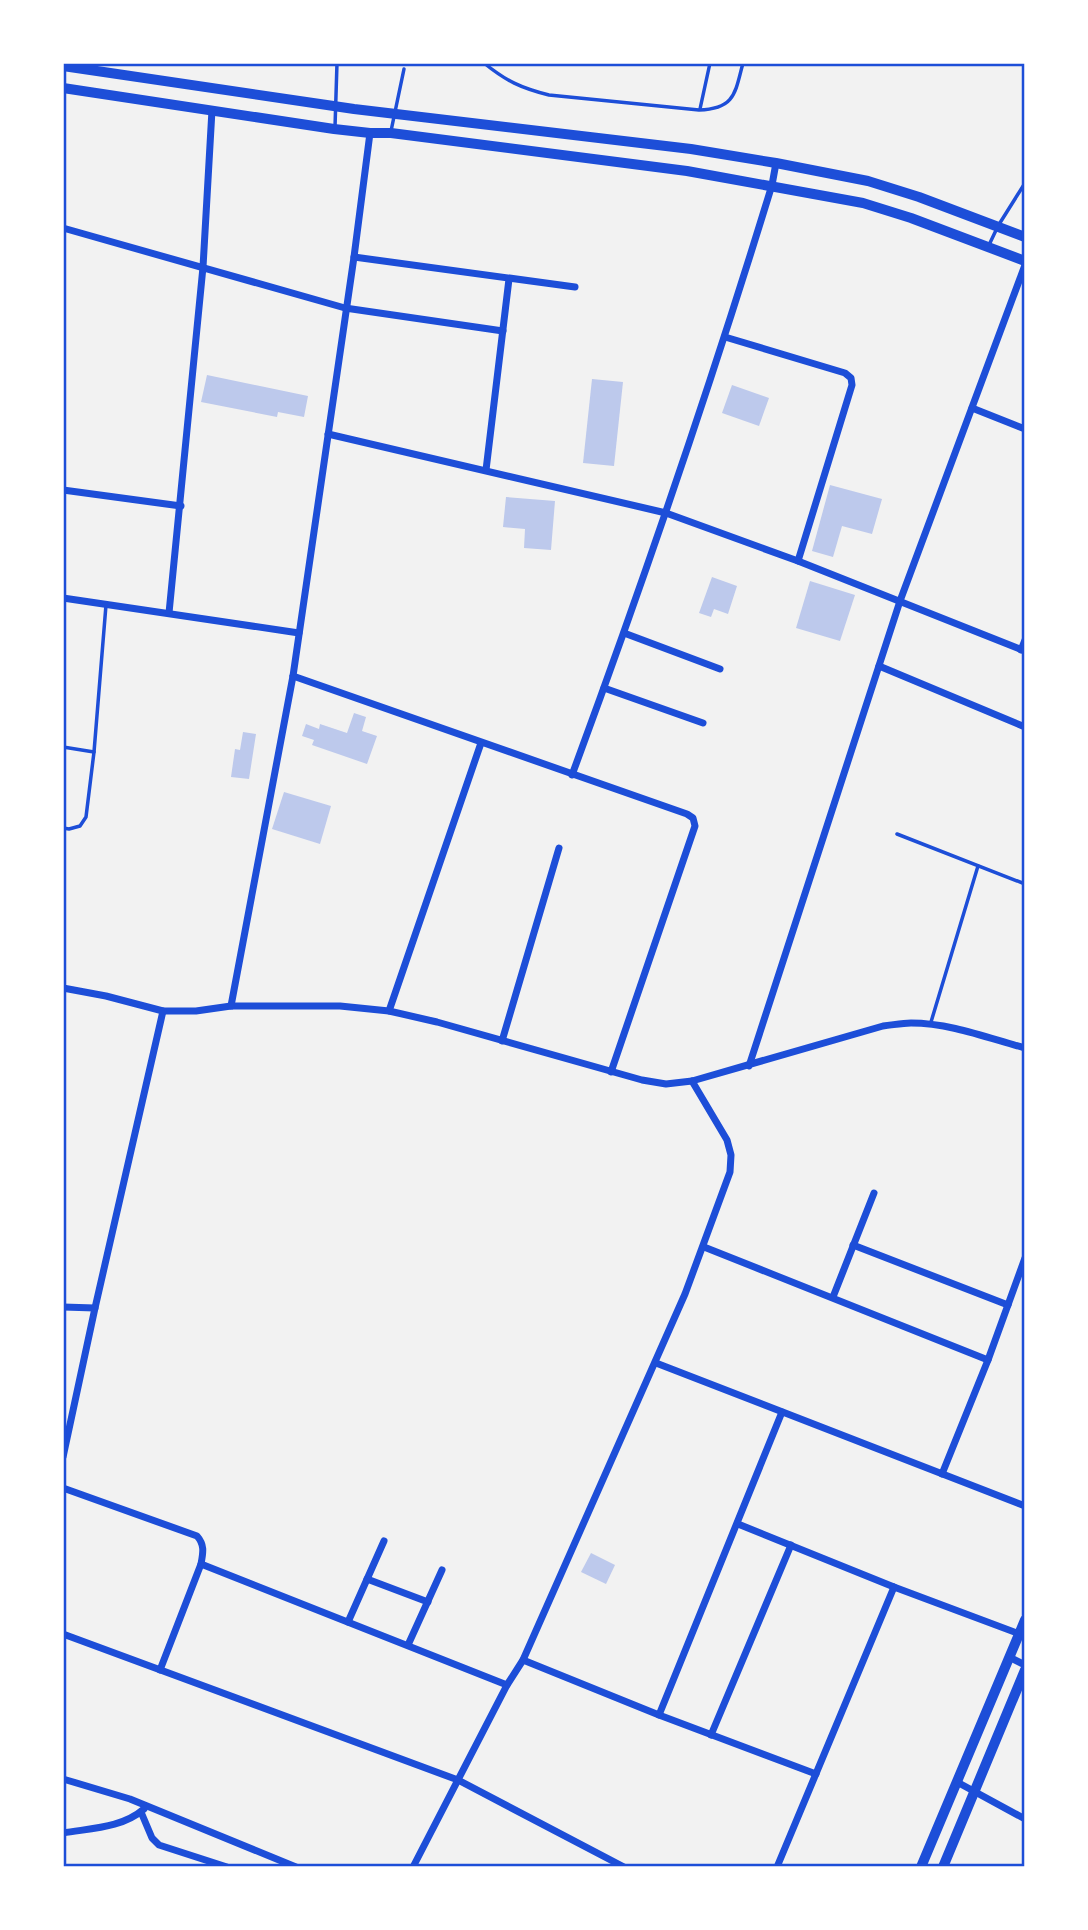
<svg xmlns="http://www.w3.org/2000/svg" width="1088" height="1930" viewBox="0 0 1088 1930" font-family="Ubuntu,sans-serif">
<style>
.building{fill:#bdc9ec}
.lines{fill:none;stroke-linecap:round;stroke-linejoin:round}
.service{stroke:#1d4ed8;stroke-width:3.5}
.minor{stroke:#1d4ed8;stroke-width:7}
.tertiary{stroke:#1d4ed8;stroke-width:10}
.neatline{fill:none;stroke:#1d4ed8;stroke-width:2.5}
</style>
<rect width="100%" height="100%" fill="#f2f2f2"/>
<g class="building">
<path d="M 207,375 L 308,396 L 304,417 L 278,412 L 277,417 L 201,402 Z"/>
<path d="M 592,379 L 623,382 L 614,466 L 583,463 Z"/>
<path d="M 732,385 L 769,398 L 759,426 L 722,413 Z"/>
<path d="M 830,485 L 882,499 L 872,534 L 842,526 L 833,557 L 812,551 Z"/>
<path d="M 506,497 L 555,501 L 551,550 L 524,548 L 525,529 L 503,527 Z"/>
<path d="M 712,577 L 737,586 L 728,614 L 714,609 L 711,617 L 699,613 Z"/>
<path d="M 810,581 L 855,595 L 840,641 L 796,628 Z"/>
<path d="M 354,713 L 366,717 L 362,731 L 377,736 L 367,764 L 312,745 L 314,740 L 302,736 L 306,724 L 319,729 L 320,724 L 347,733 Z"/>
<path d="M 243,732 L 256,734 L 249,779 L 231,777 L 235,749 L 240,750 Z"/>
<path d="M 284,792 L 331,806 L 320,844 L 272,829 Z"/>
<path d="M 591,1553 L 615,1565 L 606,1584 L 581,1572 Z"/>
</g>
<g class="lines">
<g class="service">
<path d="M 484,63 C 506,81 521,88 549,95 L 699,110 C 735,109 735,93 743,63"/>
<path d="M 700,109 L 710,63"/>
<path d="M 335,127 L 337,63"/>
<path d="M 391,131 L 404,69"/>
<path d="M 989,245 L 998,226 L 1025,183"/>
<path d="M 63,747 L 94,752"/>
<path d="M 63,828 L 69,829 L 80,826 L 86,817 L 94,752 L 106,605"/>
<path d="M 897,834 L 1025,884"/>
<path d="M 931,1022 L 978,866"/>
</g>
<g class="minor">
<path d="M 63,228 L 345,308 L 503,331"/>
<path d="M 354,257 L 575,287"/>
<path d="M 725,337 L 845,373 L 851,378 L 852,385 L 798,561"/>
<path d="M 972,408 L 1025,429"/>
<path d="M 328,434 L 666,513 L 798,561 L 1025,651"/>
<path d="M 486,470 L 509,279"/>
<path d="M 63,490 L 181,506"/>
<path d="M 63,598 L 299,633"/>
<path d="M 169,613 L 203,267 L 212,110"/>
<path d="M 624,633 L 720,669"/>
<path d="M 1021,650 L 1025,640"/>
<path d="M 879,666 L 1025,727"/>
<path d="M 293,676 L 687,814 L 693,818 L 695,826 L 611,1072"/>
<path d="M 604,688 L 703,723"/>
<path d="M 572,775 C 644,580 711,384 772,185 L 776,163"/>
<path d="M 63,988 L 106,996 L 163,1011 L 196,1011 L 231,1006 L 340,1006 L 389,1011 L 437,1022 L 642,1080 L 666,1084 L 692,1081 L 883,1026 C 893,1025 902,1023 911,1023 C 950,1023 988,1038 1025,1048"/>
<path d="M 231,1006 L 293,676 L 354,257 L 370,133"/>
<path d="M 389,1011 L 481,743"/>
<path d="M 502,1041 L 559,848"/>
<path d="M 749,1066 L 900,601 L 1025,265"/>
<path d="M 853,1245 L 1008,1305"/>
<path d="M 704,1247 L 988,1360"/>
<path d="M 833,1297 L 874,1193"/>
<path d="M 63,1307 L 95,1308"/>
<path d="M 656,1363 L 1025,1506"/>
<path d="M 63,1457 L 95,1308 L 163,1011"/>
<path d="M 942,1474 L 988,1360 L 1025,1258"/>
<path d="M 63,1488 L 197,1536 C 205,1545 203,1553 201,1564 L 160,1670"/>
<path d="M 738,1524 L 894,1587 L 1025,1636"/>
<path d="M 201,1564 L 507,1685"/>
<path d="M 367,1579 L 428,1602"/>
<path d="M 348,1622 L 384,1541"/>
<path d="M 63,1634 L 458,1780 L 624,1867"/>
<path d="M 408,1645 L 442,1570"/>
<path d="M 1009,1657 L 1025,1665"/>
<path d="M 523,1660 L 659,1715 L 816,1774"/>
<path d="M 659,1715 L 782,1412"/>
<path d="M 711,1735 L 791,1545"/>
<path d="M 63,1779 L 130,1799 L 296,1867"/>
<path d="M 957,1782 L 1025,1819"/>
<path d="M 141,1812 L 152,1838 L 159,1845 L 227,1867"/>
<path d="M 63,1833 C 92,1828 122,1828 144,1809"/>
<path d="M 413,1867 L 507,1685 L 523,1660 L 685,1294 L 730,1172 L 731,1155 L 727,1140 L 692,1081"/>
<path d="M 777,1867 L 894,1587"/>
</g>
<g class="tertiary">
<path d="M 63,66 L 354,109 L 691,149 L 776,163 L 868,181 L 919,197 L 1025,237"/>
<path d="M 63,88 L 334,129 L 370,133 L 391,133 L 687,171 L 863,203 L 911,218 L 1025,261"/>
<path d="M 921,1867 L 1025,1620"/>
<path d="M 943,1867 L 1025,1670"/>
</g>
</g>
<rect width="1088" height="1930" fill="none" stroke="#ffffff" stroke-width="130"/>
<rect x="65" y="65" width="958" height="1800" class="neatline"/>
</svg>
